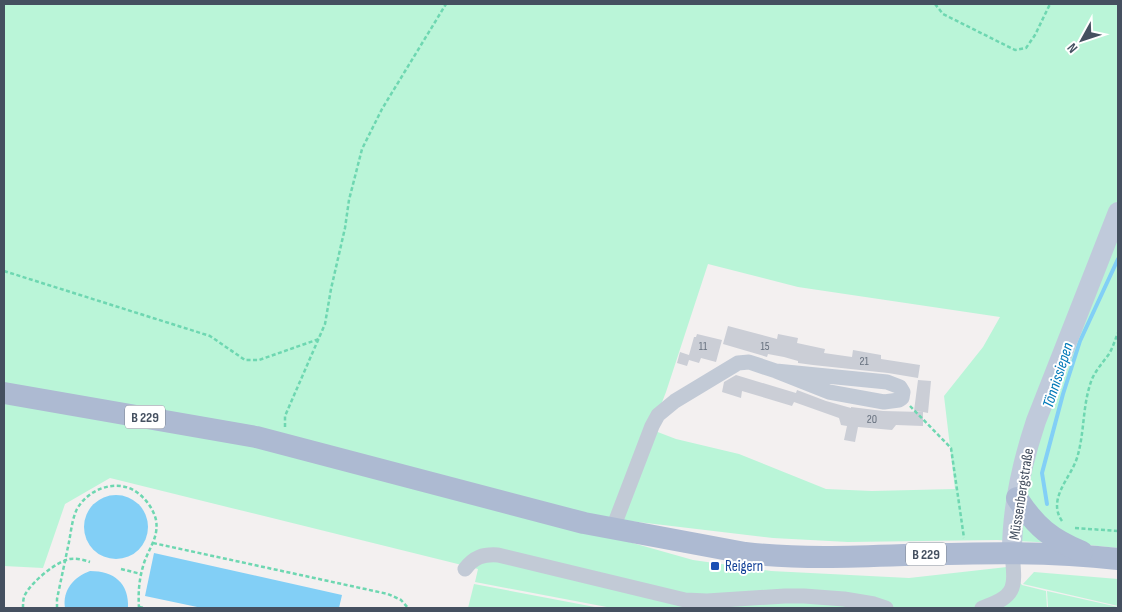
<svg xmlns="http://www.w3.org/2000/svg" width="1122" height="612" viewBox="0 0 1122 612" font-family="'Sofia Sans Condensed',sans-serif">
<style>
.green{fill:#baf5d8}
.water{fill:#82cff6}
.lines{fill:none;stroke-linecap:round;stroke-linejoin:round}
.stream{stroke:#82cff6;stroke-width:4}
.building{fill:#cbced6}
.path{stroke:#6ed7b1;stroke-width:2.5;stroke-dasharray:4 2.5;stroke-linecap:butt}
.minor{stroke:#c2cad6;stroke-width:15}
.secondary{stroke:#c0cadb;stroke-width:20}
.primary{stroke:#adbad2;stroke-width:22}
.transit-dot{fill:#1a4fb4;stroke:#fff;stroke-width:2}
.labels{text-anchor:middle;stroke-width:4;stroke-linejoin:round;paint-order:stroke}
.number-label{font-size:12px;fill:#66707e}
.shield{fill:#fff;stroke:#7d8490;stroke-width:1}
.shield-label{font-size:14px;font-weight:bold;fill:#455060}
.street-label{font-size:15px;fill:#455060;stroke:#fff}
.transit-label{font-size:15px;fill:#164399;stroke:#fff;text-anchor:start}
.water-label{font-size:16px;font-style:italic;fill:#0079b8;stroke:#fff}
</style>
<rect width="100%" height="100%" fill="#f3f0f0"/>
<g class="green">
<path d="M 4,4 L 1118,4 L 1118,548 L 1078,544 L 997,540 L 848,542 L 773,538 L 621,520 L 655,431 L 676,439 L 739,454 L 826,489 L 872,491 L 955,489 L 944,396 L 983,347 L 1000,317 L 798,287 L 708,264 L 666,392 L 615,523 L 608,536 L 693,560 L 771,571 L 909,578 L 1007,567 L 1022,585 L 1046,591 L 1047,608 L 612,608 L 475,582 L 478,569 L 110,478 L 65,504 L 43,568 L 4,566 Z"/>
<path d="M 1034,572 L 1118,579 L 1118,606 L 1023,584 Z"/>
<path d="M 474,584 L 600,608 L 468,608 Z"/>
<path d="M 1047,591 L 1118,607 L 1118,608 L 1048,608 Z"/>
</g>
<g class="water">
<circle cx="116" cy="527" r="32"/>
<path d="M 154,553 L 342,595 L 339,608 L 202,608 L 145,596 Z"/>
<path d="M 90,571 C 114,571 129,583 128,608 L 65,608 C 62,590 74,577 90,571 Z"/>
</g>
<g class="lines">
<path class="stream" d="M 1047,504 L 1042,473 L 1063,394 L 1080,341 L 1118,259"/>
</g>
<g class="building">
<path d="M 728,326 L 777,339 L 778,334 L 798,338 L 797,343 L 825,349 L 824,353 L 852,357 L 853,350 L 881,355 L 881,359 L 920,365 L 918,378 L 888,373 L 813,365 L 798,363 L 798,361 L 784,357 L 768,354 L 767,357 L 723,344 Z"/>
<path d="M 697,334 L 722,340 L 716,362 L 701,358 L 699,363 L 689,360 L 687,366 L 677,363 L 680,352 L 689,355 L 694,337 L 696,337 Z"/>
<path d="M 736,375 L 796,393 L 797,390 L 826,401 L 851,408 L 851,407 L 883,411 L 922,412 L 914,411 L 918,380 L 931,381 L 928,413 L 923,412 L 923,426 L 896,425 L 892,430 L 858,427 L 855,442 L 844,440 L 847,426 L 841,425 L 839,418 L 794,402 L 792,406 L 742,391 L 741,398 L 722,392 L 724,382 Z"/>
</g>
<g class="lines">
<g class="path">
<path d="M 935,4 L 943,14 L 1015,50 L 1026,48 L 1035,35 L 1050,4"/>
<path d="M 4,271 L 210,336 L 245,360 L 259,360 L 319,339"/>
<path d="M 910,406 L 951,448 L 964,538"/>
<path d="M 285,427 L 285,416 L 325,324 L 331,289 L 345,228 L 349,200 L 362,149 L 382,109 L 446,4"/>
<path d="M 1062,521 C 1047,499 1070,479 1077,458 C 1085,432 1082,405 1092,379 C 1096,370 1103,362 1109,354 C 1113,347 1115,340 1118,333"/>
<path d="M 1075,528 L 1118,531"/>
<path d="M 153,543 L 388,594 L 401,600 L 408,608"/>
<path d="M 121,569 L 141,574"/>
<path d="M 139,607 L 144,608"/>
<path d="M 23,608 C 23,603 23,597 26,593 C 33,581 57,561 70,559 C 77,558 84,560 90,562"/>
<path d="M 57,608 L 57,599 C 61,580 65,561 69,542 C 71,532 72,519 77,509 C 87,491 110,481 129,488 C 142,493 153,507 156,520 C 159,537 149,548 144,563 C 139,579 138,592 139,608"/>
</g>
<g class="minor">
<path d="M 613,528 L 652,426 L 658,415 L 675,401 L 738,363 L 749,362 L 776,371 L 887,382 L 900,387 L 903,392 L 902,398 L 899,400 L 884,402 L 829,392 L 776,371"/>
<path d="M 465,569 C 474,557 483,554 498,555 L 685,600 L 707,601 L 785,596 L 804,596 L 844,599 L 874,604 L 886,608"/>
<path d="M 982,608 C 1018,596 1015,587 1012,552"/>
</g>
<path class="secondary" d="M 1012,552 C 1012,508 1022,463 1036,421 L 1118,212"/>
<g class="primary">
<path d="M 4,393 L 256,437 L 584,523 L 745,553 C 798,559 851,557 905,555 C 976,553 1047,551 1118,559"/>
<path d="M 1017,498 C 1036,527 1051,539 1082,552"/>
</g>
</g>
<rect class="transit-dot" x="710" y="561" width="10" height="10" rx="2.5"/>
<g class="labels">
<g class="number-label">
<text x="703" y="350">11</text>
<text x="765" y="350">15</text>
<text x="864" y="365">21</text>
<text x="872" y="423">20</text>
</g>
<g class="shield">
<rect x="125" y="405.5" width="40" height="23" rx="4"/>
<rect x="906" y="542.5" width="40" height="23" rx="4"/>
</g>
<g class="shield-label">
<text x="145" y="422">B 229</text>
<text x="926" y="559">B 229</text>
</g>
<g class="street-label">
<text transform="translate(1021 494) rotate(-81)" y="5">Müssenbergstraße</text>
</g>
<g class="transit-label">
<text x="725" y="571">Reigern</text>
</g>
<g class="water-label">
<text transform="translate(1057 375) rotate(-72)" y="6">Tönnissiepen</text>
</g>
</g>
<rect width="1122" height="612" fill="none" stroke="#455060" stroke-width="10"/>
<g transform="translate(1082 40) rotate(230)" stroke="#ffffff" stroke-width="4" paint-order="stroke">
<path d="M0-4L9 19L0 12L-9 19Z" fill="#455060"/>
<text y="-8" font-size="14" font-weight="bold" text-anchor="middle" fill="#455060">N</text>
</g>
</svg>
